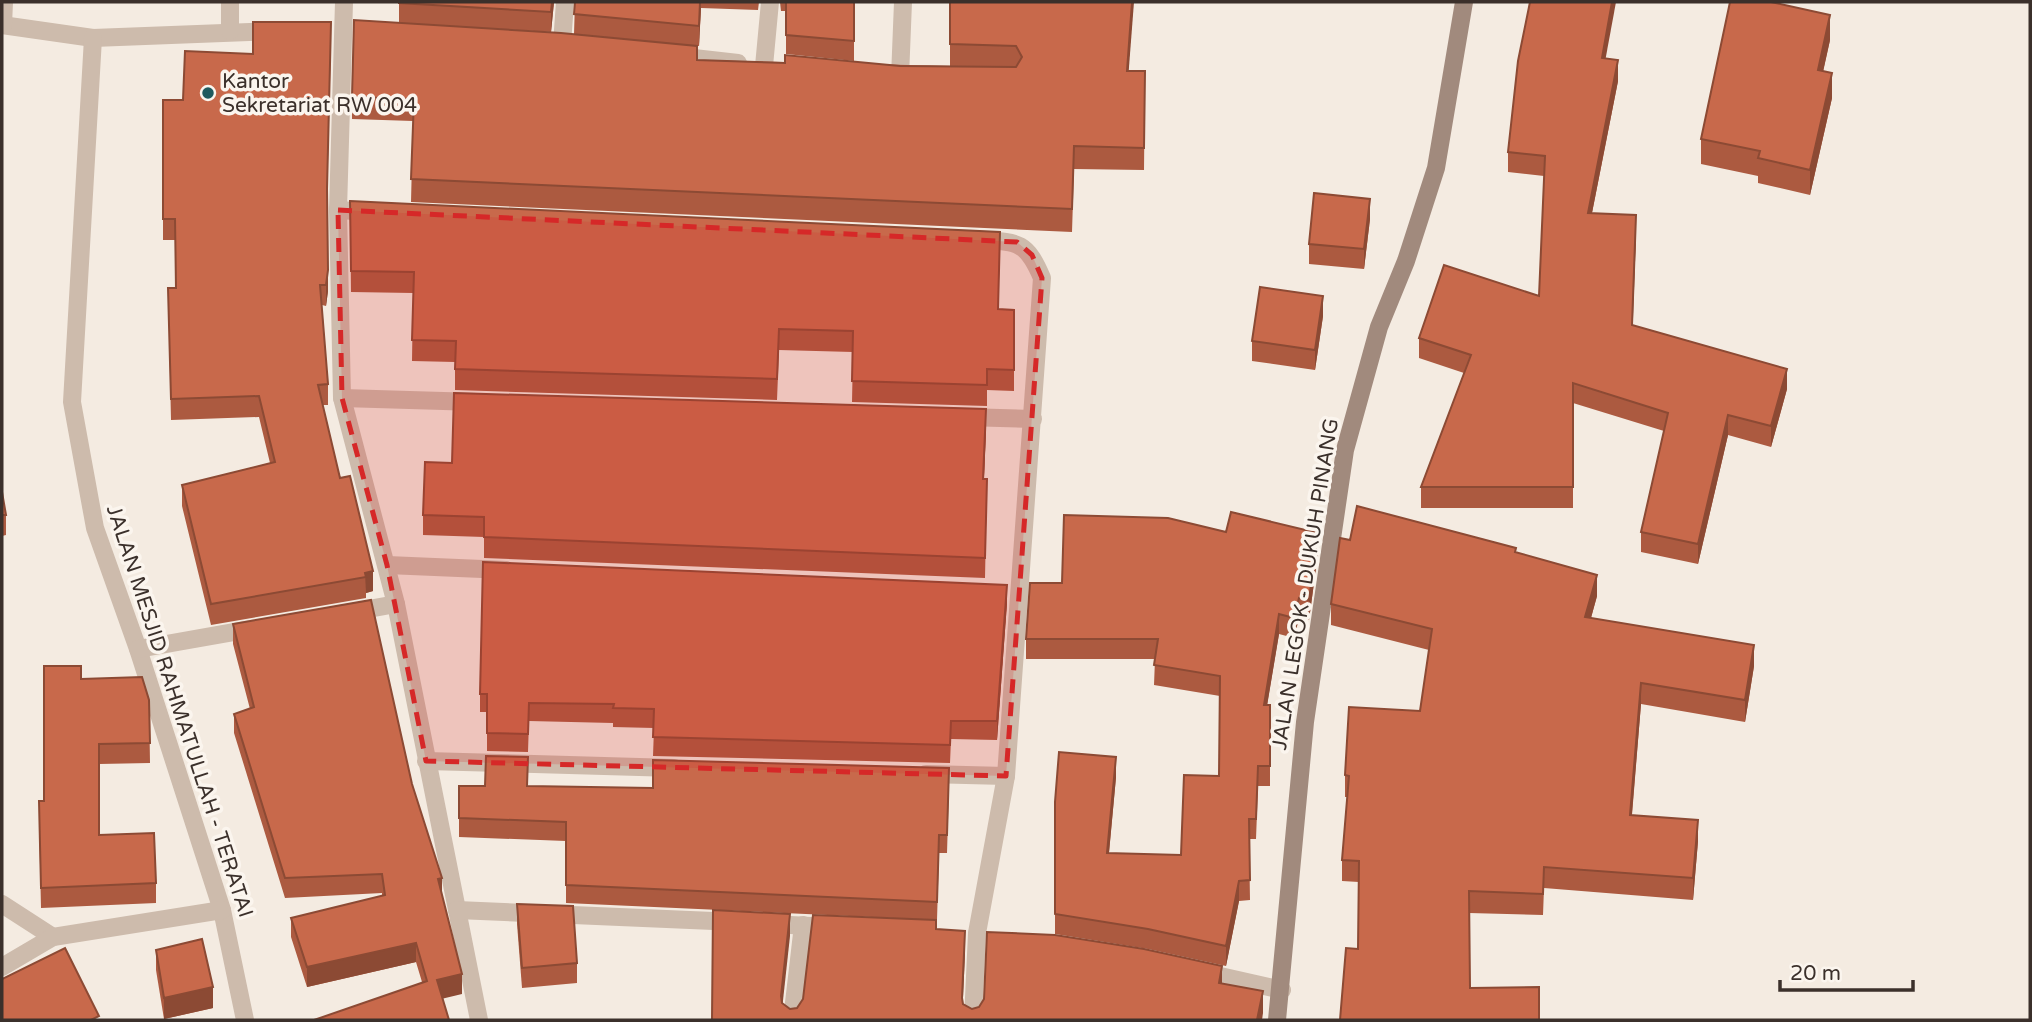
<svg xmlns="http://www.w3.org/2000/svg" width="2032" height="1022" viewBox="0 0 2032 1022" font-family="'Varela Round',sans-serif">
<style>
.lines{fill:none;stroke-linecap:round;stroke-linejoin:round}
.street{stroke:#cdbbac;stroke-width:18}
.secondary{stroke:#a18a7d;stroke-width:18}
.wall{fill:#ac5a40}
.shaded-wall{fill:#8c4a34}
.building{fill:#c8694b;stroke:#8c4a34;stroke-width:2}
.marked{fill:#d62828;fill-opacity:0.2;stroke:#d62828;stroke-width:5;stroke-dasharray:14 9;stroke-linejoin:round}
.poi-dot{fill:#1f5a5e;stroke:#fbf5ee;stroke-width:2.5}
.labels{text-anchor:middle;stroke-width:7;stroke-linejoin:round;paint-order:stroke}
.poi-label{font-size:21px;fill:#3b302b;stroke:#fbf5ee;text-anchor:start}
.street-label{font-size:21px;fill:#3b302b;stroke:#fbf5ee}
</style>
<rect width="100%" height="100%" fill="#f4ebe1"/>
<g class="lines">
<g class="street">
<path d="M 344,2 L 338,210 L 342,398 L 396,604 L 479,1020"/>
<path d="M 2,25 L 93,38 L 274,31"/>
<path d="M 3,25 L 4,2"/>
<path d="M 230,31 L 230,2"/>
<path d="M 93,38 L 72,402 L 95,528 L 138,649 L 222,910 L 245,1020"/>
<path d="M 562,44 L 565,2"/>
<path d="M 676,56 L 738,63"/>
<path d="M 764,66 L 770,2"/>
<path d="M 900,77 L 903,2"/>
<path d="M 338,210 L 373,212"/>
<path d="M 342,398 L 477,402"/>
<path d="M 964,417 L 1033,419"/>
<path d="M 387,565 L 506,570"/>
<path d="M 352,612 L 396,604"/>
<path d="M 138,649 L 256,628"/>
<path d="M 426,761 L 674,768"/>
<path d="M 926,774 L 1006,776"/>
<path d="M 2,904 L 53,937"/>
<path d="M 457,910 L 737,922"/>
<path d="M 768,924 L 834,927"/>
<path d="M 2,967 L 53,937 L 222,910"/>
<path d="M 1198,971 L 1282,990"/>
<path d="M 792,1020 L 803,925"/>
<path d="M 973,1020 L 977,933 L 1006,776 L 1042,278 C 1026,240 1017,242 978,240"/>
</g>
<path class="secondary" d="M 1277,1020 L 1305,722 L 1345,450 L 1379,327 L 1406,261 L 1436,168 L 1464,2"/>
</g>
<g class="wall">
<path d="M 399,2 L 554,2 L 551,32 L 399,23 Z"/>
<path d="M 575,2 L 759,2 L 758,10 L 701,8 L 699,46 L 574,34 Z"/>
<path d="M 780,2 L 854,2 L 854,61 L 786,54 L 786,11 L 781,11 Z"/>
<path d="M 950,2 L 1129,71 L 1145,71 L 1144,170 L 1074,169 L 1072,232 L 411,202 L 413,121 L 352,119 L 352,97 L 697,60 L 950,66 Z"/>
<path d="M 1830,40 L 1823,71 L 1832,98 L 1810,195 L 1758,183 L 1758,176 L 1701,164 L 1701,139 Z"/>
<path d="M 331,42 L 327,201 L 328,291 L 326,306 L 322,305 L 328,384 L 328,405 L 322,405 L 340,478 L 373,591 L 366,593 L 366,598 L 211,625 L 182,506 L 182,485 L 270,463 L 259,417 L 171,420 L 168,288 L 176,288 L 175,240 L 163,240 L 163,100 L 183,100 L 253,54 Z"/>
<path d="M 1605,58 L 1618,81 L 1592,213 L 1636,235 L 1632,326 L 1787,389 L 1771,447 L 1728,435 L 1698,564 L 1641,552 L 1641,532 L 1664,431 L 1573,403 L 1573,508 L 1421,508 L 1421,487 L 1464,373 L 1419,358 L 1419,338 L 1539,296 L 1544,176 L 1508,172 L 1508,152 Z"/>
<path d="M 350,201 L 1000,253 L 998,309 L 1014,310 L 1014,391 L 987,390 L 987,406 L 852,402 L 853,352 L 779,350 L 777,400 L 455,390 L 455,362 L 412,361 L 413,293 L 351,292 Z"/>
<path d="M 1370,219 L 1364,269 L 1309,264 L 1309,244 Z"/>
<path d="M 1323,316 L 1315,370 L 1252,361 L 1252,341 Z"/>
<path d="M 986,429 L 984,479 L 987,479 L 985,578 L 484,558 L 484,537 L 423,535 L 423,515 L 452,463 Z"/>
<path d="M 2,492 L 6,515 L 6,535 L 2,536 Z"/>
<path d="M 1226,532 L 1318,553 L 1309,620 L 1299,618 L 1294,638 L 1279,634 L 1267,705 L 1270,705 L 1270,786 L 1258,786 L 1256,839 L 1249,839 L 1250,900 L 1239,901 L 1226,966 L 1148,949 L 1055,934 L 1055,802 L 1116,777 L 1109,853 L 1181,855 L 1219,776 L 1220,696 L 1154,685 L 1155,659 L 1026,659 L 1026,639 L 1062,583 Z"/>
<path d="M 1350,540 L 1516,552 L 1597,596 L 1591,618 L 1754,666 L 1745,722 L 1641,704 L 1632,815 L 1698,841 L 1693,900 L 1544,888 L 1543,915 L 1469,913 L 1470,988 L 1539,1020 L 1358,949 L 1359,882 L 1342,881 L 1342,860 L 1347,797 L 1345,797 L 1345,775 L 1420,711 L 1429,650 L 1331,625 L 1331,604 Z"/>
<path d="M 1007,603 L 997,740 L 951,739 L 950,763 L 653,756 L 654,728 L 613,727 L 613,723 L 529,721 L 528,752 L 487,751 L 487,712 L 480,712 L 480,694 Z"/>
<path d="M 233,624 L 412,784 L 442,896 L 462,994 L 422,982 L 416,962 L 307,987 L 291,937 L 291,918 L 382,896 L 382,893 L 285,898 L 234,733 L 234,714 L 250,709 L 233,644 Z"/>
<path d="M 81,679 L 149,700 L 150,763 L 99,764 L 99,835 L 156,883 L 156,903 L 41,908 L 39,822 Z"/>
<path d="M 459,786 L 653,788 L 949,786 L 947,853 L 939,853 L 937,920 L 566,903 L 566,841 L 459,837 Z"/>
<path d="M 517,904 L 577,963 L 577,983 L 522,988 L 517,924 Z"/>
<path d="M 156,950 L 213,1008 L 164,1019 L 156,970 Z"/>
</g>
<g class="shaded-wall">
<path d="M 552,2 L 554,2 L 551,32 L 551,12 Z"/>
<path d="M 700,2 L 701,2 L 699,46 L 699,26 Z"/>
<path d="M 1132,2 L 1134,2 L 1127,93 L 1127,71 Z"/>
<path d="M 1612,2 L 1616,2 L 1602,78 L 1602,58 Z"/>
<path d="M 1830,15 L 1830,40 L 1818,95 L 1818,70 Z"/>
<path d="M 1618,60 L 1618,81 L 1588,233 L 1588,213 Z"/>
<path d="M 1832,73 L 1832,98 L 1810,195 L 1810,170 Z"/>
<path d="M 1370,199 L 1370,219 L 1364,269 L 1364,249 Z"/>
<path d="M 1636,215 L 1636,235 L 1632,346 L 1632,325 Z"/>
<path d="M 328,270 L 328,291 L 326,306 L 326,285 Z"/>
<path d="M 1323,296 L 1323,316 L 1315,370 L 1315,350 Z"/>
<path d="M 1787,369 L 1787,389 L 1771,447 L 1771,426 Z"/>
<path d="M 986,409 L 986,429 L 983,499 L 983,479 Z"/>
<path d="M 1728,415 L 1728,435 L 1698,564 L 1698,544 Z"/>
<path d="M 1318,533 L 1318,553 L 1309,620 L 1309,600 Z"/>
<path d="M 373,571 L 373,591 L 366,593 L 365,573 Z"/>
<path d="M 1597,575 L 1597,596 L 1585,639 L 1585,617 Z"/>
<path d="M 1007,585 L 1007,603 L 997,740 L 997,721 Z"/>
<path d="M 1299,598 L 1299,618 L 1294,638 L 1294,618 Z"/>
<path d="M 1279,614 L 1279,634 L 1264,724 L 1264,705 Z"/>
<path d="M 1754,645 L 1754,666 L 1745,722 L 1745,700 Z"/>
<path d="M 1641,683 L 1641,704 L 1630,836 L 1630,815 Z"/>
<path d="M 1116,757 L 1116,777 L 1107,873 L 1107,853 Z"/>
<path d="M 1698,820 L 1698,841 L 1693,900 L 1693,878 Z"/>
<path d="M 442,878 L 442,897 L 438,879 Z"/>
<path d="M 1239,881 L 1239,901 L 1226,966 L 1226,946 Z"/>
<path d="M 790,914 L 790,936 L 781,1019 L 781,996 Z"/>
<path d="M 965,931 L 965,953 L 962,1020 L 962,998 Z"/>
<path d="M 416,943 L 416,962 L 307,987 L 307,967 Z"/>
<path d="M 1222,966 L 1222,988 L 1219,983 Z"/>
<path d="M 462,974 L 462,994 L 437,1000 L 437,980 Z"/>
<path d="M 213,987 L 213,1008 L 164,1019 L 164,998 Z"/>
<path d="M 1263,991 L 1263,1013 L 1262,1020 L 1257,1020 Z"/>
</g>
<g class="building">
<path d="M 399,2 L 552,2 L 551,12 L 399,3 Z"/>
<path d="M 575,2 L 700,2 L 699,26 L 574,14 Z"/>
<path d="M 786,2 L 854,2 L 854,41 L 786,35 Z"/>
<path d="M 950,2 L 1132,2 L 1127,71 L 1145,71 L 1144,148 L 1074,146 L 1072,209 L 411,179 L 414,99 L 352,97 L 354,20 L 561,33 L 697,46 L 697,60 L 785,63 L 785,55 L 900,66 L 1016,67 L 1022,57 L 1016,46 L 950,44 Z"/>
<path d="M 1530,2 L 1612,2 L 1602,58 L 1618,60 L 1588,213 L 1636,215 L 1632,325 L 1787,369 L 1771,426 L 1728,415 L 1698,544 L 1641,532 L 1668,413 L 1573,383 L 1573,487 L 1421,487 L 1471,355 L 1419,338 L 1444,265 L 1539,296 L 1545,156 L 1508,152 L 1518,61 Z"/>
<path d="M 1730,2 L 1771,2 L 1830,15 L 1818,70 L 1832,73 L 1810,170 L 1758,158 L 1760,151 L 1701,139 Z"/>
<path d="M 253,22 L 331,22 L 327,189 L 328,270 L 326,285 L 320,285 L 328,384 L 318,385 L 340,478 L 350,476 L 373,571 L 365,573 L 366,577 L 211,604 L 182,485 L 275,462 L 259,396 L 171,399 L 168,288 L 176,288 L 175,219 L 163,219 L 163,100 L 183,100 L 185,51 L 253,54 Z"/>
<path d="M 1314,193 L 1370,199 L 1364,249 L 1309,244 Z"/>
<path d="M 350,201 L 1000,232 L 998,309 L 1014,310 L 1014,370 L 987,369 L 987,385 L 852,381 L 853,331 L 779,329 L 777,379 L 455,369 L 456,341 L 412,340 L 414,272 L 351,271 Z"/>
<path d="M 1260,287 L 1323,296 L 1315,350 L 1252,341 Z"/>
<path d="M 454,393 L 986,409 L 983,479 L 987,479 L 985,558 L 484,537 L 484,517 L 423,515 L 425,462 L 452,463 Z"/>
<path d="M 2,492 L 6,515 L 2,515 Z"/>
<path d="M 1357,506 L 1516,548 L 1515,552 L 1597,575 L 1585,617 L 1754,645 L 1745,700 L 1641,683 L 1630,815 L 1698,820 L 1693,878 L 1544,867 L 1543,894 L 1469,891 L 1470,988 L 1539,987 L 1539,1020 L 1340,1020 L 1346,948 L 1358,949 L 1359,861 L 1342,860 L 1349,776 L 1345,775 L 1349,707 L 1420,711 L 1432,629 L 1331,604 L 1340,538 L 1350,540 Z"/>
<path d="M 1231,512 L 1318,533 L 1309,600 L 1299,598 L 1294,618 L 1279,614 L 1264,705 L 1270,705 L 1270,766 L 1258,766 L 1256,819 L 1249,819 L 1250,880 L 1239,881 L 1226,946 L 1148,929 L 1055,914 L 1055,802 L 1059,752 L 1116,757 L 1107,853 L 1181,855 L 1184,775 L 1219,776 L 1220,676 L 1154,665 L 1158,639 L 1026,639 L 1030,583 L 1062,583 L 1064,515 L 1168,518 L 1226,532 Z"/>
<path d="M 483,562 L 1007,585 L 997,721 L 951,721 L 950,745 L 653,737 L 654,709 L 613,708 L 614,704 L 529,703 L 528,734 L 487,733 L 487,694 L 480,694 Z"/>
<path d="M 371,600 L 412,784 L 442,878 L 438,879 L 462,974 L 437,980 L 449,1020 L 314,1020 L 427,981 L 416,943 L 307,967 L 291,918 L 385,895 L 382,874 L 285,878 L 234,714 L 254,707 L 233,624 Z"/>
<path d="M 44,666 L 81,666 L 81,679 L 142,677 L 149,700 L 150,743 L 99,744 L 99,835 L 154,833 L 156,883 L 41,888 L 39,801 L 44,801 Z"/>
<path d="M 486,756 L 528,757 L 527,786 L 653,788 L 653,760 L 949,768 L 947,835 L 939,835 L 937,902 L 566,885 L 566,822 L 459,818 L 459,786 L 485,786 Z"/>
<path d="M 517,904 L 573,906 L 577,963 L 522,968 Z"/>
<path d="M 713,910 L 790,914 L 781,996 L 782,1003 L 790,1009 L 797,1008 L 803,999 L 813,915 L 936,920 L 936,929 L 965,931 L 962,998 L 963,1004 L 972,1009 L 979,1007 L 984,999 L 987,932 L 1055,935 L 1144,949 L 1222,966 L 1219,983 L 1263,991 L 1257,1020 L 712,1020 Z"/>
<path d="M 202,939 L 213,987 L 164,998 L 156,950 Z"/>
<path d="M 65,948 L 99,1016 L 91,1020 L 2,1020 L 2,979 Z"/>
</g>
<path class="marked" d="M 338,210 L 1017,242 L 1032,255 L 1042,278 L 1006,776 L 426,761 L 387,565 L 342,398 Z"/>
<circle class="poi-dot" cx="208" cy="93" r="7"/>
<g class="labels">
<g class="poi-label">
<text x="222" y="88">Kantor<tspan x="222" dy="24">Sekretariat RW 004</tspan></text>
</g>
<g class="street-label">
<text transform="translate(1305 584) rotate(-81)" y="7">JALAN LEGOK - DUKUH PINANG</text>
<text transform="translate(180 711) rotate(72)" y="7">JALAN MESJID RAHMATULLAH - TERATAI</text>
</g>
</g>
<rect width="2032" height="1022" fill="none" stroke="#3b302b" stroke-width="7"/>
<path d="M1780 980v10h133v-10" fill="none" stroke="#3b302b" stroke-width="3.5"/>
<text x="1790" y="980" font-size="21" fill="#3b302b" stroke="#fbf5ee" stroke-width="5" paint-order="stroke">20 m</text>
</svg>
